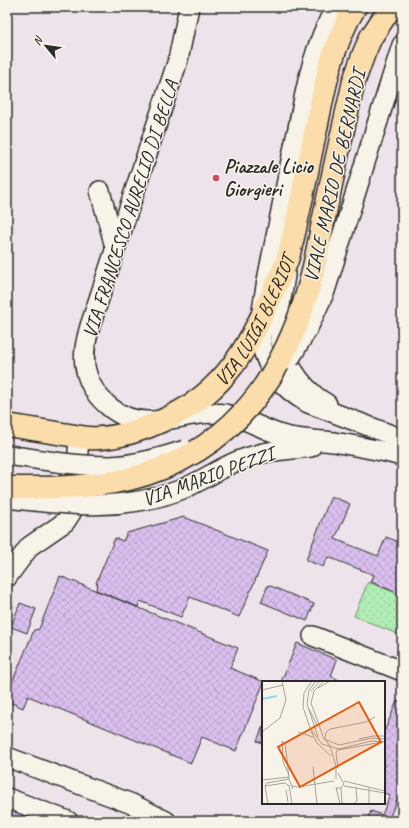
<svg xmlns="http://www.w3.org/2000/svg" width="409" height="828" viewBox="0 0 409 828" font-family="Caveat,sans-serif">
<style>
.built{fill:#eee3ea;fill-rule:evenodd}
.grass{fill:url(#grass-dots);stroke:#6e8c70}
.building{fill:url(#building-cross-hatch);stroke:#2b2b2b}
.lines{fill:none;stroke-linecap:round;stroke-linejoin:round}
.minor-casing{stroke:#2b2b2b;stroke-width:22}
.major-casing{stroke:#2b2b2b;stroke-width:25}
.minor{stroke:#f7f3e8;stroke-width:19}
.major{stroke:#fbddab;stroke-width:22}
.minor-bridge-casing{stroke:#2b2b2b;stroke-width:22;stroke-linecap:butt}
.major-bridge-casing{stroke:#2b2b2b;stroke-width:25;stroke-linecap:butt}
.minor-bridge{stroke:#f7f3e8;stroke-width:19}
.major-bridge{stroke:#fbddab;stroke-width:22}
.poi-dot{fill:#d1495b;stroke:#f7f3e8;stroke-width:1.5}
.labels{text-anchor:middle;stroke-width:3;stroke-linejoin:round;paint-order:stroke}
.poi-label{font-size:20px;font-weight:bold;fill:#2b2b2b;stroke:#f7f3e8;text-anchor:start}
.street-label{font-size:20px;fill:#2b2b2b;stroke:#f7f3e8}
.inset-river{fill:none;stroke:#8ad9e8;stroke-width:2}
.inset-road{fill:none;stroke:#a5a39c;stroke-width:1}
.view{fill:#e8590c;fill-opacity:0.15;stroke:#e8590c;stroke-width:2}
.inset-edge{fill:none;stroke:#2b2b2b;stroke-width:2}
</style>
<defs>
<pattern id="grass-dots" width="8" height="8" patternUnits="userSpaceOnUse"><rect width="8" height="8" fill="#b0edb4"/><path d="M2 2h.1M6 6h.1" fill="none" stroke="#98cb9b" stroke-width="1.8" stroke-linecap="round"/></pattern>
<pattern id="building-cross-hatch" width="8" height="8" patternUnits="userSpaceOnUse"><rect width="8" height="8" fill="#dabfee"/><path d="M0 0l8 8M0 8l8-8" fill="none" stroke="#bba4cc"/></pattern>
</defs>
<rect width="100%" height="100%" fill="#f7f3e8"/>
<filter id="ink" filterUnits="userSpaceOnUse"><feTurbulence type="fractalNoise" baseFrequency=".025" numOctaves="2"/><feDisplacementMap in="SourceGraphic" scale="8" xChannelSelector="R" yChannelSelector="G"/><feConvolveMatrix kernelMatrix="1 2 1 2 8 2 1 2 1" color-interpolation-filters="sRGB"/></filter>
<g filter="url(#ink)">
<path class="built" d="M 7,7 L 402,7 L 402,821 L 7,821 ZM 263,682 L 384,682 L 384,803 L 263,803 Z"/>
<path class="grass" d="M 368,582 L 402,595 L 402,636 L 354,616 Z"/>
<g class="building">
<path d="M 331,496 L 350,504 L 335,539 L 378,556 L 386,537 L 402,543 L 402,595 L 371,582 L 374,575 L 328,557 L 323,567 L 306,560 Z"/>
<path d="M 184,517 L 268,551 L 239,617 L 190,597 L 181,617 L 140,601 L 138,607 L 96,590 L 98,584 L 96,583 L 115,538 L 123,541 L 127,533 Z"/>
<path d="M 60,576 L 238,648 L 230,668 L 264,682 L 236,751 L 202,737 L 191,763 L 28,696 L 23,708 L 7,701 L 8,683 L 11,685 L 34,630 L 39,629 Z"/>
<path d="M 268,585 L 314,604 L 307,621 L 261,602 Z"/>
<path d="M 7,603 L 13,606 L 7,622 Z"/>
<path d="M 20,603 L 36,609 L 27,633 L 11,627 Z"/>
<path d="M 297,643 L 337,660 L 331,676 L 339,680 L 338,682 L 281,682 Z"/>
<path d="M 397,701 L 402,703 L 402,788 L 388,821 L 367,821 L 371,811 L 382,815 L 390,795 L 384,793 L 384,732 Z"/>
<path d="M 263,726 L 263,743 L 257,741 Z"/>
<path d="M 7,808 L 37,821 L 7,821 Z"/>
</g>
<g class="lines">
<g class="minor-casing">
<g id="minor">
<path d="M 189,7 L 178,60 L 90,326 C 86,340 82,356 86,371 C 93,399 120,422 150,421 C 175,421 200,410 225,414 C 246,418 265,431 285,436 C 301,440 318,440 334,442 C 356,446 380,450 402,456"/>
<path d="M 336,7 C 314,45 306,86 298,128 C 291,159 285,190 279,221 C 275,242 270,264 266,286 C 263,306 258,326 262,346 C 268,373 285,390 308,403 L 402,439"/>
<path d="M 378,121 L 402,45"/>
<path d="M 100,191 L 115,247"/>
<path d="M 285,275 C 283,290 279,305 279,320 C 277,348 294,378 314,395 C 318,399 323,401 327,404"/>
<path d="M 263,453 L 274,451 L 311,447"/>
<path d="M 7,577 L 30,546 L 65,522 L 71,513 L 75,496 L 79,437"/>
<path d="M 313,636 L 402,671"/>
<path d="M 7,757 L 132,804 L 166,821"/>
<path d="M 7,798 L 68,821"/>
</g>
</g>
<g class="major-casing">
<g id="major">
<path d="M 371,37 L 391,7"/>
<path id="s1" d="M 7,425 L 88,438 C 117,440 146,429 172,416 C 224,390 249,347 271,296 C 277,283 284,270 288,257 C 300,213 307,168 317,124 C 325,83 333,43 355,7"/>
</g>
</g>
<use href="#minor" class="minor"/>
<use href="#major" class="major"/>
<g class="minor-bridge-casing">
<g id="minor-bridge">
<path d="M 289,360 L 308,328 L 325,291 L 378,121"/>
<path d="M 7,455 C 41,460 76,466 110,466 C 136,465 161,458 185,450"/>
<path d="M 7,498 C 67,505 121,512 180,490 C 198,483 214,472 231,464 C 241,459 253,456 263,453"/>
</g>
</g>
<g class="major-bridge-casing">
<path id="major-bridge" d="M 7,488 C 47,488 89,488 129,479 C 226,455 279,386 307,294 C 315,268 319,240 325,213 C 334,169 344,125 354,81 L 364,53 L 371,37"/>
</g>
<use href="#minor-bridge" class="minor-bridge"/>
<use href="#major-bridge" class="major-bridge"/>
</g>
</g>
<circle class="poi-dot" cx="216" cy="178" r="4"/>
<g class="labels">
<g class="poi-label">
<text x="224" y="173">Piazzale Licio<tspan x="224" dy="23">Giorgieri</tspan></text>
</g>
<g class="street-label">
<text transform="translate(334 176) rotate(-77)" y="7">VIALE MARIO DE BERNARDI</text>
<text transform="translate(130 209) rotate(-72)" y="7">VIA FRANCESCO AURELIO DI BELLA</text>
<text dy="7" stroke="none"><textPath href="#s1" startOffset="300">VIA LUIGI BLERIOT</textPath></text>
<text transform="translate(208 476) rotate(-20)" y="7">VIA MARIO PEZZI</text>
</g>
</g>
<g transform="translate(262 681)">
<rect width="123" height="123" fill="#f7f3e8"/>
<path class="inset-river" d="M 0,18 L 15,15"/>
<path class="inset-road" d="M 50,0 L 42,12 L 41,26 L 48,47 L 60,63 L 77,68 L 109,60 L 123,61M 54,0 L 47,9 L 45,23 L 56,56M 62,0 L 52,10 L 49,22 L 62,58 L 77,64 L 110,57 L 123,58M 56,7 L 68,0M 0,9 L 21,4M 49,10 L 58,0M 47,28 L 55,44M 49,50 L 55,62 L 69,75M 0,51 L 18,37 L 24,19 L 20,0M 36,51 L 51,56M 97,58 L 111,55 L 123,55M 76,69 L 120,61M 51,86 L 55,123M 76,87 L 74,72 L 76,67M 27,94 L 21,81 L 20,60 L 23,63 L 25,78 L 27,98 L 31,108M 27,98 L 5,102 L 3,105 L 23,102 L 27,105M 74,98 L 74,85 L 68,65 L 63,58 L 64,51 L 68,48 L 104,41 L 113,36M 0,99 L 27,96M 82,100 L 123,110M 27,104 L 30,123M 3,105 L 6,123M 30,105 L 36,106 L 72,100M 82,105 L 123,112M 74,106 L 78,123M 74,107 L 79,107 L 82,103 L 76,92M 79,107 L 80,123M 107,107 L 107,123M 24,109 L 26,121M 91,123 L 95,120 L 94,106"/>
<path class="view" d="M 97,21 L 119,61 L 38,106 L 16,66 Z"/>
<rect width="123" height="123" class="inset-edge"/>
</g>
<rect width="409" height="828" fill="none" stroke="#f7f3e8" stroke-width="24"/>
<rect x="12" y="12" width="385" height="804" fill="none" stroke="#2b2b2b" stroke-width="1.5" filter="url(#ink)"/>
<g transform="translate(46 46) rotate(299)" stroke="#f7f3e8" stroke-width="3" paint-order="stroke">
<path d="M0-3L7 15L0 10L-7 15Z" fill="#2b2b2b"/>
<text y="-6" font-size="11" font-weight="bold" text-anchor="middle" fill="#2b2b2b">N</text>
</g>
</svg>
